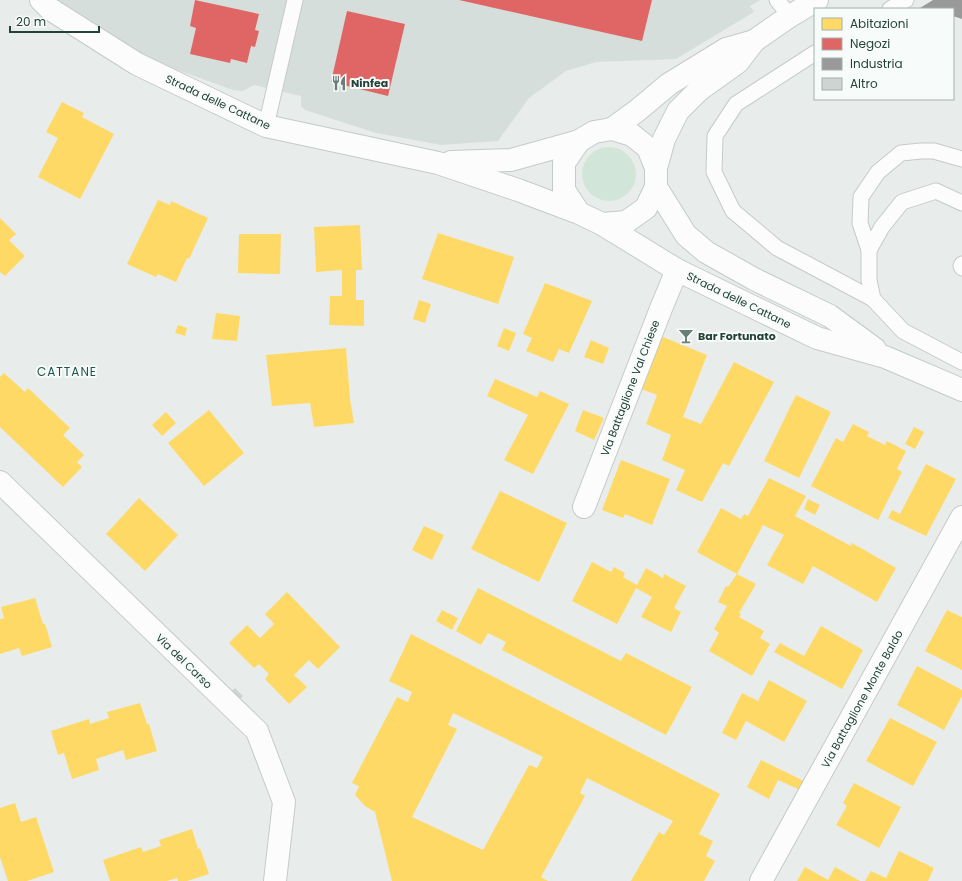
<svg xmlns="http://www.w3.org/2000/svg" width="962" height="881" viewBox="0 0 962 881" font-family="Poppins,sans-serif">
<style>
.built{fill:#d6dedb}
.green{fill:#d1e6d8}
.homes{fill:#ffd966;fill-rule:evenodd}
.shops{fill:#e06666}
.industry{fill:#999}
.building{fill:#cfd4d2}
.lines{fill:none;stroke-linecap:round;stroke-linejoin:round}
.lane-casing{stroke:#c5cac8;stroke-width:17}
.street-casing{stroke:#c5cac8;stroke-width:24}
.secondary-casing{stroke:#c3cbc8;stroke-width:24}
.lane{stroke:#fcfcfc;stroke-width:15}
.street{stroke:#fcfcfc;stroke-width:22}
.secondary{stroke:#fcfcfc;stroke-width:22}
.labels{text-anchor:middle;stroke-width:4;stroke-linejoin:round;paint-order:stroke}
.poi-label{font-size:11px;font-weight:bold;fill:#24423a;stroke:#f7fbf9;text-anchor:start}
.street-label{font-size:11px;fill:#24423a;stroke:#f7fbf9}
.neighbourhood-label{font-size:12px;letter-spacing:1px;fill:#1f5548;stroke:#f7fbf9}
</style>
<rect width="100%" height="100%" fill="#e8edeb"/>
<path class="built" d="M 56,0 L 760,0 L 750,6 L 754,12 L 676,59 L 596,62 L 566,71 L 529,98 L 498,141 L 441,145 L 376,133 L 305,110 L 301,106 L 301,96 L 254,85 L 243,91 L 233,90 L 141,57 Z"/>
<circle class="green" cx="609" cy="174" r="27"/>
<g class="homes">
<path d="M 62,102 L 84,113 L 82,117 L 114,134 L 80,199 L 38,177 L 58,138 L 46,132 Z"/>
<path d="M 158,200 L 170,205 L 171,201 L 208,218 L 189,259 L 187,258 L 176,282 L 158,274 L 156,277 L 127,264 Z"/>
<path d="M 0,218 L 16,234 L 9,240 L 25,256 L 5,276 L 0,272 Z"/>
<path d="M 360,225 L 362,270 L 356,270 L 356,300 L 364,300 L 364,326 L 329,325 L 330,296 L 342,296 L 342,270 L 316,272 L 314,227 Z"/>
<path d="M 438,233 L 514,257 L 498,304 L 422,279 Z"/>
<path d="M 239,234 L 281,234 L 280,274 L 238,273 Z"/>
<path d="M 545,283 L 592,301 L 569,353 L 559,349 L 553,362 L 526,351 L 532,338 L 523,334 Z"/>
<path d="M 419,300 L 431,304 L 425,323 L 413,319 Z"/>
<path d="M 216,313 L 240,316 L 237,341 L 212,339 Z"/>
<path d="M 178,325 L 187,328 L 185,336 L 175,333 Z"/>
<path d="M 504,328 L 516,333 L 509,351 L 497,346 Z"/>
<path d="M 658,335 L 707,355 L 683,417 L 701,424 L 734,362 L 774,382 L 729,466 L 723,463 L 702,502 L 676,490 L 685,470 L 662,460 L 671,435 L 646,424 L 657,395 L 636,387 Z"/>
<path d="M 591,340 L 609,348 L 603,364 L 584,357 Z"/>
<path d="M 346,348 L 350,399 L 354,423 L 314,427 L 310,403 L 272,406 L 266,355 Z"/>
<path d="M 4,373 L 25,392 L 28,388 L 70,428 L 63,435 L 84,455 L 77,462 L 82,467 L 63,487 L 0,427 L 0,377 Z"/>
<path d="M 495,379 L 537,397 L 540,391 L 569,404 L 533,474 L 504,460 L 528,415 L 487,396 Z"/>
<path d="M 796,395 L 831,412 L 799,478 L 764,461 Z"/>
<path d="M 209,410 L 244,453 L 204,486 L 168,443 Z"/>
<path d="M 583,410 L 604,418 L 594,440 L 575,431 Z"/>
<path d="M 166,412 L 176,423 L 162,436 L 152,425 Z"/>
<path d="M 853,424 L 869,432 L 867,436 L 885,445 L 887,441 L 906,451 L 897,469 L 902,472 L 878,520 L 811,486 L 836,438 L 843,442 Z"/>
<path d="M 914,427 L 924,432 L 915,449 L 905,444 Z"/>
<path d="M 621,460 L 670,479 L 652,525 L 625,514 L 623,518 L 602,510 Z"/>
<path d="M 926,464 L 956,479 L 926,536 L 888,518 L 892,510 L 900,514 Z"/>
<path d="M 769,478 L 806,496 L 795,516 L 851,546 L 852,543 L 896,568 L 877,602 L 813,566 L 803,584 L 767,565 L 784,535 L 763,525 L 737,574 L 697,552 L 721,508 L 741,519 L 744,514 L 748,516 Z"/>
<path d="M 500,491 L 567,523 L 539,582 L 471,549 Z"/>
<path d="M 139,498 L 178,535 L 145,571 L 106,534 Z"/>
<path d="M 808,499 L 820,505 L 815,515 L 804,509 Z"/>
<path d="M 424,526 L 444,535 L 432,560 L 412,550 Z"/>
<path d="M 592,562 L 611,572 L 614,567 L 625,573 L 623,577 L 637,585 L 646,568 L 663,578 L 664,574 L 686,586 L 674,608 L 681,612 L 671,632 L 641,617 L 652,597 L 636,588 L 617,624 L 572,601 Z"/>
<path d="M 737,574 L 756,584 L 739,613 L 741,614 L 739,617 L 764,631 L 760,638 L 770,644 L 752,676 L 709,651 L 719,633 L 714,629 L 727,606 L 718,602 L 726,586 L 728,587 Z"/>
<path d="M 478,588 L 621,661 L 626,653 L 692,687 L 666,735 L 502,650 L 506,642 L 488,633 L 481,645 L 456,631 Z"/>
<path d="M 287,592 L 340,647 L 318,669 L 309,660 L 294,675 L 307,687 L 289,704 L 265,679 L 269,674 L 259,664 L 254,668 L 229,643 L 247,625 L 260,638 L 274,624 L 265,614 Z"/>
<path d="M 35,598 L 43,624 L 45,624 L 52,647 L 22,656 L 19,648 L 0,654 L 0,619 L 4,618 L 1,607 Z"/>
<path d="M 442,610 L 458,618 L 452,630 L 436,621 Z"/>
<path d="M 947,610 L 962,617 L 962,670 L 925,651 Z"/>
<path d="M 821,626 L 863,650 L 842,689 L 774,652 L 780,643 L 804,656 Z"/>
<path d="M 411,634 L 720,794 L 699,834 L 713,841 L 706,856 L 715,861 L 704,881 L 631,881 L 659,832 L 664,835 L 673,821 L 587,778 L 580,793 L 585,796 L 541,877 L 548,881 L 392,881 L 375,812 L 365,806 L 355,795 L 359,786 L 352,783 L 397,697 L 408,702 L 412,692 L 389,681 ZM 453,713 L 543,757 L 537,768 L 529,765 L 483,850 L 412,817 L 457,729 L 448,725 Z"/>
<path d="M 917,666 L 962,690 L 962,696 L 944,730 L 897,705 Z"/>
<path d="M 769,680 L 807,701 L 784,742 L 746,721 L 736,740 L 722,733 L 742,693 L 758,701 Z"/>
<path d="M 140,703 L 147,724 L 149,724 L 157,751 L 126,760 L 123,750 L 96,759 L 99,770 L 72,779 L 64,753 L 58,755 L 51,731 L 89,719 L 90,724 L 109,718 L 107,712 Z"/>
<path d="M 890,718 L 937,742 L 913,786 L 866,761 Z"/>
<path d="M 761,760 L 806,782 L 802,791 L 778,780 L 769,799 L 747,787 Z"/>
<path d="M 854,783 L 901,807 L 879,848 L 836,825 L 847,806 L 843,803 Z"/>
<path d="M 15,803 L 21,822 L 36,817 L 54,872 L 27,881 L 8,881 L 0,857 L 0,808 Z"/>
<path d="M 192,829 L 198,849 L 200,848 L 209,874 L 187,881 L 178,881 L 177,878 L 167,881 L 110,881 L 103,860 L 141,847 L 143,852 L 161,846 L 159,840 Z"/>
<path d="M 899,851 L 934,868 L 928,881 L 865,881 L 871,871 L 886,878 Z"/>
<path d="M 805,867 L 828,880 L 835,867 L 860,881 L 797,881 Z"/>
</g>
<g class="shops">
<path d="M 195,0 L 259,14 L 255,30 L 259,31 L 255,47 L 251,46 L 247,63 L 231,59 L 230,63 L 190,54 L 196,28 L 190,26 Z"/>
<path d="M 459,0 L 652,0 L 642,41 Z"/>
<path d="M 347,11 L 405,24 L 388,96 L 331,82 Z"/>
</g>
<path class="industry" d="M 933,0 L 962,0 L 962,19 L 953,16 L 953,9 L 925,9 L 920,8 Z"/>
<path class="building" d="M 235,688 L 243,696 L 238,701 L 230,693 Z"/>
<g class="lines">
<g class="lane-casing">
<g id="lane">
<path d="M 777,0 L 790,16"/>
<path d="M 890,9 L 906,0"/>
<path d="M 815,53 L 736,104 L 715,136 L 714,172 L 733,211 L 777,248 L 873,299"/>
<path d="M 266,126 L 295,0"/>
<path d="M 962,203 L 936,191 L 902,202 L 882,227 L 869,250 L 869,280 L 873,299 L 903,331 L 962,362"/>
<path d="M 869,250 L 860,223 L 861,197 L 878,172 L 901,153 L 921,151 L 934,151 L 962,159"/>
<path d="M 962,264 L 961,266 L 962,268"/>
</g>
</g>
<g class="street-casing">
<g id="street">
<path d="M 0,482 L 257,731 L 284,802 L 275,881"/>
<path d="M 584,507 L 662,306 L 677,270"/>
<path d="M 761,881 L 962,517"/>
</g>
</g>
<g class="secondary-casing">
<g id="secondary">
<path d="M 41,0 L 50,9 L 137,64 L 266,126 L 438,163 L 518,190 L 579,213 L 602,224 L 626,222 L 646,208 L 656,187 L 656,168 L 648,148 L 632,135 L 612,129 L 594,132 L 579,141 L 564,163 L 564,190 L 579,213"/>
<path d="M 612,129 L 638,110 L 669,84 L 726,49 L 754,41"/>
<path d="M 451,162 L 511,160 L 579,141"/>
<path d="M 656,168 L 664,139 L 678,111 L 699,90 L 738,62 L 754,41 L 790,16 L 817,0"/>
<path d="M 656,187 L 686,235 L 706,252 L 754,279 L 830,316 L 875,349"/>
<path d="M 602,224 L 677,270 L 817,338 L 885,357 L 962,390"/>
</g>
</g>
<use href="#lane" class="lane"/>
<use href="#street" class="street"/>
<use href="#secondary" class="secondary"/>
</g>
<defs>
<g id="restaurant-bare" transform="scale(1.2)"><path d="M-5-6h1v4h1v-4h1v4h1v-4h1v5L-1.5 .5V6h-2V.5L-5-1ZM5-6V6H3V1.5H1.5Q1.5-4 5-6Z" fill="#697e78" stroke="#f7fbf9" stroke-width="2.5" paint-order="stroke"/></g>
<g id="bar-bare" transform="scale(1.2)"><path d="M-6-5H6L.8 .8V4.5H3.5V6h-7V4.5H-.8V.8Z" fill="#697e78" stroke="#f7fbf9" stroke-width="2.5" paint-order="stroke"/></g>
</defs>
<g fill-rule="evenodd">
<use href="#restaurant-bare" x="339" y="83"/>
<use href="#bar-bare" x="686" y="336"/>
</g>
<g class="labels">
<g class="poi-label">
<text x="351" y="87">Ninfea</text>
<text x="698" y="340">Bar Fortunato</text>
</g>
<g class="street-label">
<text transform="translate(218 102) rotate(25)" y="4">Strada delle Cattane</text>
<text transform="translate(739 300) rotate(26)" y="4">Strada delle Cattane</text>
<text transform="translate(630 388) rotate(-69)" y="4">Via Battaglione Val Chiese</text>
<text transform="translate(184 661) rotate(44)" y="4">Via del Carso</text>
<text transform="translate(862 699) rotate(-61)" y="4">Via Battaglione Monte Baldo</text>
</g>
<g class="neighbourhood-label">
<text x="67" y="376">CATTANE</text>
</g>
</g>
<rect x="814" y="8" width="140" height="92" fill="#f7fbf9" stroke="#a3b1ad"/>
<rect x="822" y="18" width="20" height="12" fill="#ffd966" stroke="#a3b1ad"/>
<text x="850" y="28" font-size="12" fill="#24423a">Abitazioni</text>
<rect x="822" y="38" width="20" height="12" fill="#e06666" stroke="#a3b1ad"/>
<text x="850" y="48" font-size="12" fill="#24423a">Negozi</text>
<rect x="822" y="58" width="20" height="12" fill="#999999" stroke="#a3b1ad"/>
<text x="850" y="68" font-size="12" fill="#24423a">Industria</text>
<rect x="822" y="78" width="20" height="12" fill="#cfd4d2" stroke="#a3b1ad"/>
<text x="850" y="88" font-size="12" fill="#24423a">Altro</text>
<path d="M10 26v6h89v-6" fill="none" stroke="#24423a" stroke-width="2"/>
<text x="16" y="26" font-size="12" fill="#24423a" stroke="#f7fbf9" stroke-width="3" paint-order="stroke">20 m</text>
</svg>
